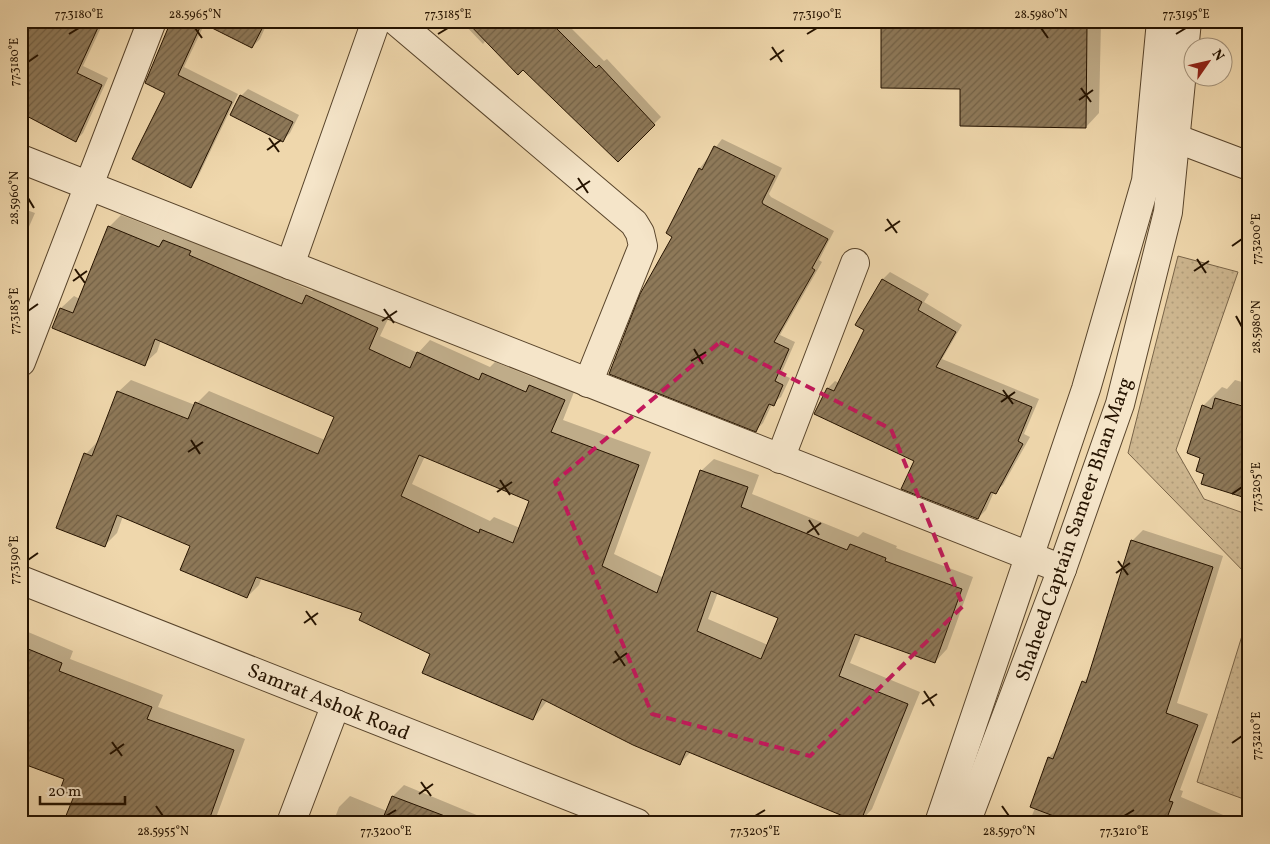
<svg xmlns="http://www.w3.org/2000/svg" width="1270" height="844" viewBox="0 0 1270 844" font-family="Vollkorn,serif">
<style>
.park{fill:url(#park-dots);stroke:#796448}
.shadow{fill:#0003;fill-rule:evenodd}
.building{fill:url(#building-hatch);stroke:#251300;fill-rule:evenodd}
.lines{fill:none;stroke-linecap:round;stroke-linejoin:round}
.minor-casing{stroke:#58442b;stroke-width:30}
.minor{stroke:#f5e5c9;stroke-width:28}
.marked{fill:none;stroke:#c2185b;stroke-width:4;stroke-dasharray:10 6;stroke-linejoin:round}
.ticks{fill:none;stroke:#251300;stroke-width:2}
.labels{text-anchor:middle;stroke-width:5;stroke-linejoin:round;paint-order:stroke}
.street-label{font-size:20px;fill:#251300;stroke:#f5e5c9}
.neatline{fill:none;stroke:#251300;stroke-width:2}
.ticks-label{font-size:12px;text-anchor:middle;fill:#251300}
</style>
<defs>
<pattern id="park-dots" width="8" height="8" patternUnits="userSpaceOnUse" patternTransform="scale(1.25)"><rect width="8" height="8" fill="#cdb68f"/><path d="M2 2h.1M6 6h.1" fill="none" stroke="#b09c7a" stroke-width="1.8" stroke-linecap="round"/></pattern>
<pattern id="building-hatch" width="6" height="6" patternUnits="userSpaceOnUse" patternTransform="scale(1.25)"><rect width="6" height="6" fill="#8e7959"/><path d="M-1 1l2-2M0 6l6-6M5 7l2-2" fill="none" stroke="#746247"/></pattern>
</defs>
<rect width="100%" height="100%" fill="#efd7ac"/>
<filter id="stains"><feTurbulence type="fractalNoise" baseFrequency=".004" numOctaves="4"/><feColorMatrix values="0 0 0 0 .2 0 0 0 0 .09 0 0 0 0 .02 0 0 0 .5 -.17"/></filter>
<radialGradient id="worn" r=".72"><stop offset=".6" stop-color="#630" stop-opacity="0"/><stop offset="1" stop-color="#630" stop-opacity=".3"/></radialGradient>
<g class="park">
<path d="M 1178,256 L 1238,272 L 1176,450 L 1204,499 L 1249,515 L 1249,577 L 1128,453 Z"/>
<path d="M 1249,613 L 1249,801 L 1197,782 Z"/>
</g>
<g class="shadow">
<path d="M 21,21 L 104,21 L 83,66 L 108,78 L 83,133 L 76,140 L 21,113 Z"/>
<path d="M 173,21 L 268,21 L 260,39 L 252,47 L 205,23 L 184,67 L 238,94 L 197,179 L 190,187 L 167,92 L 147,82 Z"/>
<path d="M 461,21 L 564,21 L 604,61 L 607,59 L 661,117 L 618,160 L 523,68 L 486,40 L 483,44 Z"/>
<path d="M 883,21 L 1101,21 L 1099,113 L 1086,127 L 962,88 Z"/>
<path d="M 248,89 L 299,115 L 290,133 L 283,140 L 241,96 Z"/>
<path d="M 722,139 L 782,168 L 769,194 L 771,197 L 834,231 L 819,260 L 822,262 L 780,335 L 795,342 L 781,374 L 790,378 L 781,397 L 772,404 L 763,423 L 756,430 L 674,236 L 700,168 Z"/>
<path d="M 21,208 L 35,213 L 21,245 Z"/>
<path d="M 121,215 L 170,234 L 176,228 L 201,243 L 312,291 L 319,283 L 390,315 L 380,336 L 418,353 L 430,340 L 490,367 L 495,362 L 537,379 L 542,373 L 576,387 L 563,420 L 651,452 L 614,554 L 664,578 L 701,471 L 714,459 L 759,475 L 752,494 L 858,537 L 863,532 L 897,546 L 896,548 L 973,577 L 947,649 L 935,662 L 862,634 L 850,663 L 920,692 L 872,809 L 860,822 L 691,752 L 680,763 L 547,701 L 533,719 L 364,612 L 262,577 L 259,585 L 247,597 L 191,545 L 123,516 L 117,533 L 105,545 L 86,454 L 98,441 L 118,392 L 131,380 L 195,405 L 209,391 L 325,440 L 335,416 L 161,340 L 157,352 L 144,364 L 54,327 L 61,308 L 74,296 L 80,299 L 109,227 ZM 425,456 L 530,500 L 520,528 L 494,517 L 490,521 L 412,484 ZM 718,592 L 779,617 L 768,645 L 708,619 Z"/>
<path d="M 890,272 L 929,294 L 924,302 L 962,325 L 942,359 L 1039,399 L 1024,434 L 1030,437 L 1003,485 L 994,492 L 986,510 L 978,518 L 916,461 L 828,388 L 835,381 L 839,383 L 865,329 L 883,279 Z"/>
<path d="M 1235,380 L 1249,384 L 1249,407 L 1220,399 L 1218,401 L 1249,410 L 1249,504 L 1244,503 L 1246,497 L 1205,473 L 1202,457 L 1203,406 L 1222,387 L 1227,389 Z"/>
<path d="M 1143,530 L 1223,556 L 1177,703 L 1208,714 L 1180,790 L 1183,791 L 1181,797 L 1242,823 L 1029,823 L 1035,808 L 1031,807 L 1049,757 L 1059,747 L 1083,682 L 1090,675 L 1132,541 Z"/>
<path d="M 21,629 L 73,651 L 70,659 L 163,695 L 158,707 L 245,739 L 214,823 L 64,823 L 76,795 L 66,778 L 24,763 L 21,769 Z"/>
<path d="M 404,785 L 491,821 L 490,823 L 333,823 L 339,807 L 350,796 L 387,811 L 393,796 Z"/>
</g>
<g class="building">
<path d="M 21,21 L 101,21 L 77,73 L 102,85 L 76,142 L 21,113 Z"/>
<path d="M 171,21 L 266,21 L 252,48 L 202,23 L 178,75 L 232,102 L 191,188 L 132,159 L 165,93 L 145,83 Z"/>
<path d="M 466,21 L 549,21 L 596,68 L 599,65 L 655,125 L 618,162 L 523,70 L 518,75 Z"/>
<path d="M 881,21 L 981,21 L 981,23 L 1087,25 L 1086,128 L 960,126 L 960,89 L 881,88 Z"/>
<path d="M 240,95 L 293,122 L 283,142 L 230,115 Z"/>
<path d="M 714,146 L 775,176 L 762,202 L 763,204 L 828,239 L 812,268 L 815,270 L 774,342 L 789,349 L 775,381 L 783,385 L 774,406 L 769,404 L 756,432 L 609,374 L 640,294 L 672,237 L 666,233 L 699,168 L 702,170 Z"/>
<path d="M 108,226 L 159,247 L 163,240 L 191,251 L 189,255 L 302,304 L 306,295 L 378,328 L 369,349 L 410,368 L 417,352 L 479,380 L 482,373 L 526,392 L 529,385 L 565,400 L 551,432 L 639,465 L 602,566 L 657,593 L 700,470 L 748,487 L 741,507 L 847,550 L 850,544 L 886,558 L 885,561 L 962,589 L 935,663 L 855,634 L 839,676 L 908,704 L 860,823 L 686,751 L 680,765 L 633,745 L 542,699 L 533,720 L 422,673 L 430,654 L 359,620 L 362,613 L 256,577 L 247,598 L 180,570 L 190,546 L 117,515 L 105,547 L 56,528 L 84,453 L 92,456 L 117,391 L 188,419 L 195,402 L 318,454 L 334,417 L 155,339 L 145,366 L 52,328 L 60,308 L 73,313 ZM 419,455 L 529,501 L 513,543 L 480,529 L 479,533 L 401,496 ZM 711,591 L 778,618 L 761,659 L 697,631 Z"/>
<path d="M 882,279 L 922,302 L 918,310 L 956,332 L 936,367 L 1032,407 L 1018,441 L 1023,444 L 996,494 L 991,492 L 978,519 L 901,489 L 914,461 L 814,414 L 827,388 L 834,391 L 864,330 L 855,325 Z"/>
<path d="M 1215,398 L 1249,408 L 1249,499 L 1201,484 L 1204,474 L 1196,471 L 1200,458 L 1187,453 L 1202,405 L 1212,409 Z"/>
<path d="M 1131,540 L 1213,567 L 1166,713 L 1198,725 L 1169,801 L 1173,802 L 1165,823 L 1072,823 L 1030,807 L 1048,757 L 1053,759 L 1082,681 L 1086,683 Z"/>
<path d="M 21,646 L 62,663 L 59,671 L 152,707 L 147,719 L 234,750 L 208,823 L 63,823 L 74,796 L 60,790 L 64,779 L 21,763 Z"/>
<path d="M 392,796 L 458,821 L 457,823 L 381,823 Z"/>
</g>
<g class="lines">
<g class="minor-casing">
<g id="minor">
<path d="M 396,21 L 634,223 L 640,233 L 643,246 L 588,383"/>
<path d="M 1159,132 L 1249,166"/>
<path d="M 21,159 L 1062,569"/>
<path d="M 290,265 L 376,21"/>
<path d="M 21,362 L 152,21"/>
<path d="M 780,459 L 855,263"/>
<path d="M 21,580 L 637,823"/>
<path d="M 291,823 L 336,704"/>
<path d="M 939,823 L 1086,389 L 1146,181 L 1161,21"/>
<path d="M 966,823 L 1062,569 L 1120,404 L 1168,212 L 1187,21"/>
</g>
</g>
<use href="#minor" class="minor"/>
</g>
<path class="marked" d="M 720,342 L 891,429 L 963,606 L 810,756 L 652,714 L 555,482 Z"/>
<path class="ticks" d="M 195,28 L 202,38M 1041,28 L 1048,38M 69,34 L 79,28M 438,34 L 448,28M 807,34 L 817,28M 1176,34 L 1186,28M 772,47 L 782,62M 770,60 L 784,50M 28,62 L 38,55M 1081,88 L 1091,102M 1079,100 L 1093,90M 269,138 L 279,152M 267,150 L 281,140M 578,178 L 588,193M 576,190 L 590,181M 28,198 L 34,208M 887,219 L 897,233M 885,231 L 900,221M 1232,246 L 1242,239M 1197,259 L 1206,273M 75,269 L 85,283M 1194,271 L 1209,261M 73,281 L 87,271M 384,309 L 394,323M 28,311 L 38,304M 1236,316 L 1242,327M 382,321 L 397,311M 694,349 L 703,364M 691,361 L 706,352M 1003,390 L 1013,404M 1001,402 L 1015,392M 191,440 L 200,454M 188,452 L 203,442M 500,480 L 510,495M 497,492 L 512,482M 1232,494 L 1242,487M 809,520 L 819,535M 807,533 L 821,523M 28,560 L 38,553M 1118,561 L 1128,575M 1116,573 L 1130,563M 306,611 L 316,625M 304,623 L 318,613M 615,651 L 625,666M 613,663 L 627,653M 924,691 L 934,706M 922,704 L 937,694M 112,742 L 122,756M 1232,743 L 1242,736M 110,754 L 124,744M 421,782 L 431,796M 419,794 L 433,784M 156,806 L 163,816M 1002,806 L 1009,816M 386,816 L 396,810M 755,816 L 765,810M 1124,816 L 1134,810"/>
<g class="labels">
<g class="street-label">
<text transform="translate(1073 529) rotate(-71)" y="7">Shaheed Captain Sameer Bhan Marg</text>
<text transform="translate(329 701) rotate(22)" y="7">Samrat Ashok Road</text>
</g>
</g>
<rect width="1270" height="844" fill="none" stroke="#efd7ac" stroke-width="55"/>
<g transform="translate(1208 62) rotate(56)"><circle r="24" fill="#f5e5c9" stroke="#a29179"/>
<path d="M0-4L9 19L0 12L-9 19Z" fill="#8f2418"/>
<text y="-8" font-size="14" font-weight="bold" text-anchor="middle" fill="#251300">N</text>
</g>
<path d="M40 796v8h85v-8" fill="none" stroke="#251300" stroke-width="2.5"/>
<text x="48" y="796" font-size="15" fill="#251300" stroke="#f5e5c9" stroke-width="4" paint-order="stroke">20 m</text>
<rect x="28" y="28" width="1214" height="788" class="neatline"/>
<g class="ticks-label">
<text x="79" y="18">77.3180°E</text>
<text x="195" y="18">28.5965°N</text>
<text x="448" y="18">77.3185°E</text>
<text x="817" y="18">77.3190°E</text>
<text x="1041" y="18">28.5980°N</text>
<text x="1186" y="18">77.3195°E</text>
<text transform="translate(14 62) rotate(-90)" y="4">77.3180°E</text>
<text transform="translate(14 198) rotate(-90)" y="4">28.5960°N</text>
<text transform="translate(1256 239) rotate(-90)" y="4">77.3200°E</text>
<text transform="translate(14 311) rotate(-90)" y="4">77.3185°E</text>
<text transform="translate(1256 327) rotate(-90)" y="4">28.5980°N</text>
<text transform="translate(1256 487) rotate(-90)" y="4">77.3205°E</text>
<text transform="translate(14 560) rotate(-90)" y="4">77.3190°E</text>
<text transform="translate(1256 736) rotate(-90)" y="4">77.3210°E</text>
<text x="163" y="835">28.5955°N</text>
<text x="386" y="835">77.3200°E</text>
<text x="755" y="835">77.3205°E</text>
<text x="1009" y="835">28.5970°N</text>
<text x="1124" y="835">77.3210°E</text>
</g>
<rect width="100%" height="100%" filter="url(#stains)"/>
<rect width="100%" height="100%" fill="url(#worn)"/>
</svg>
